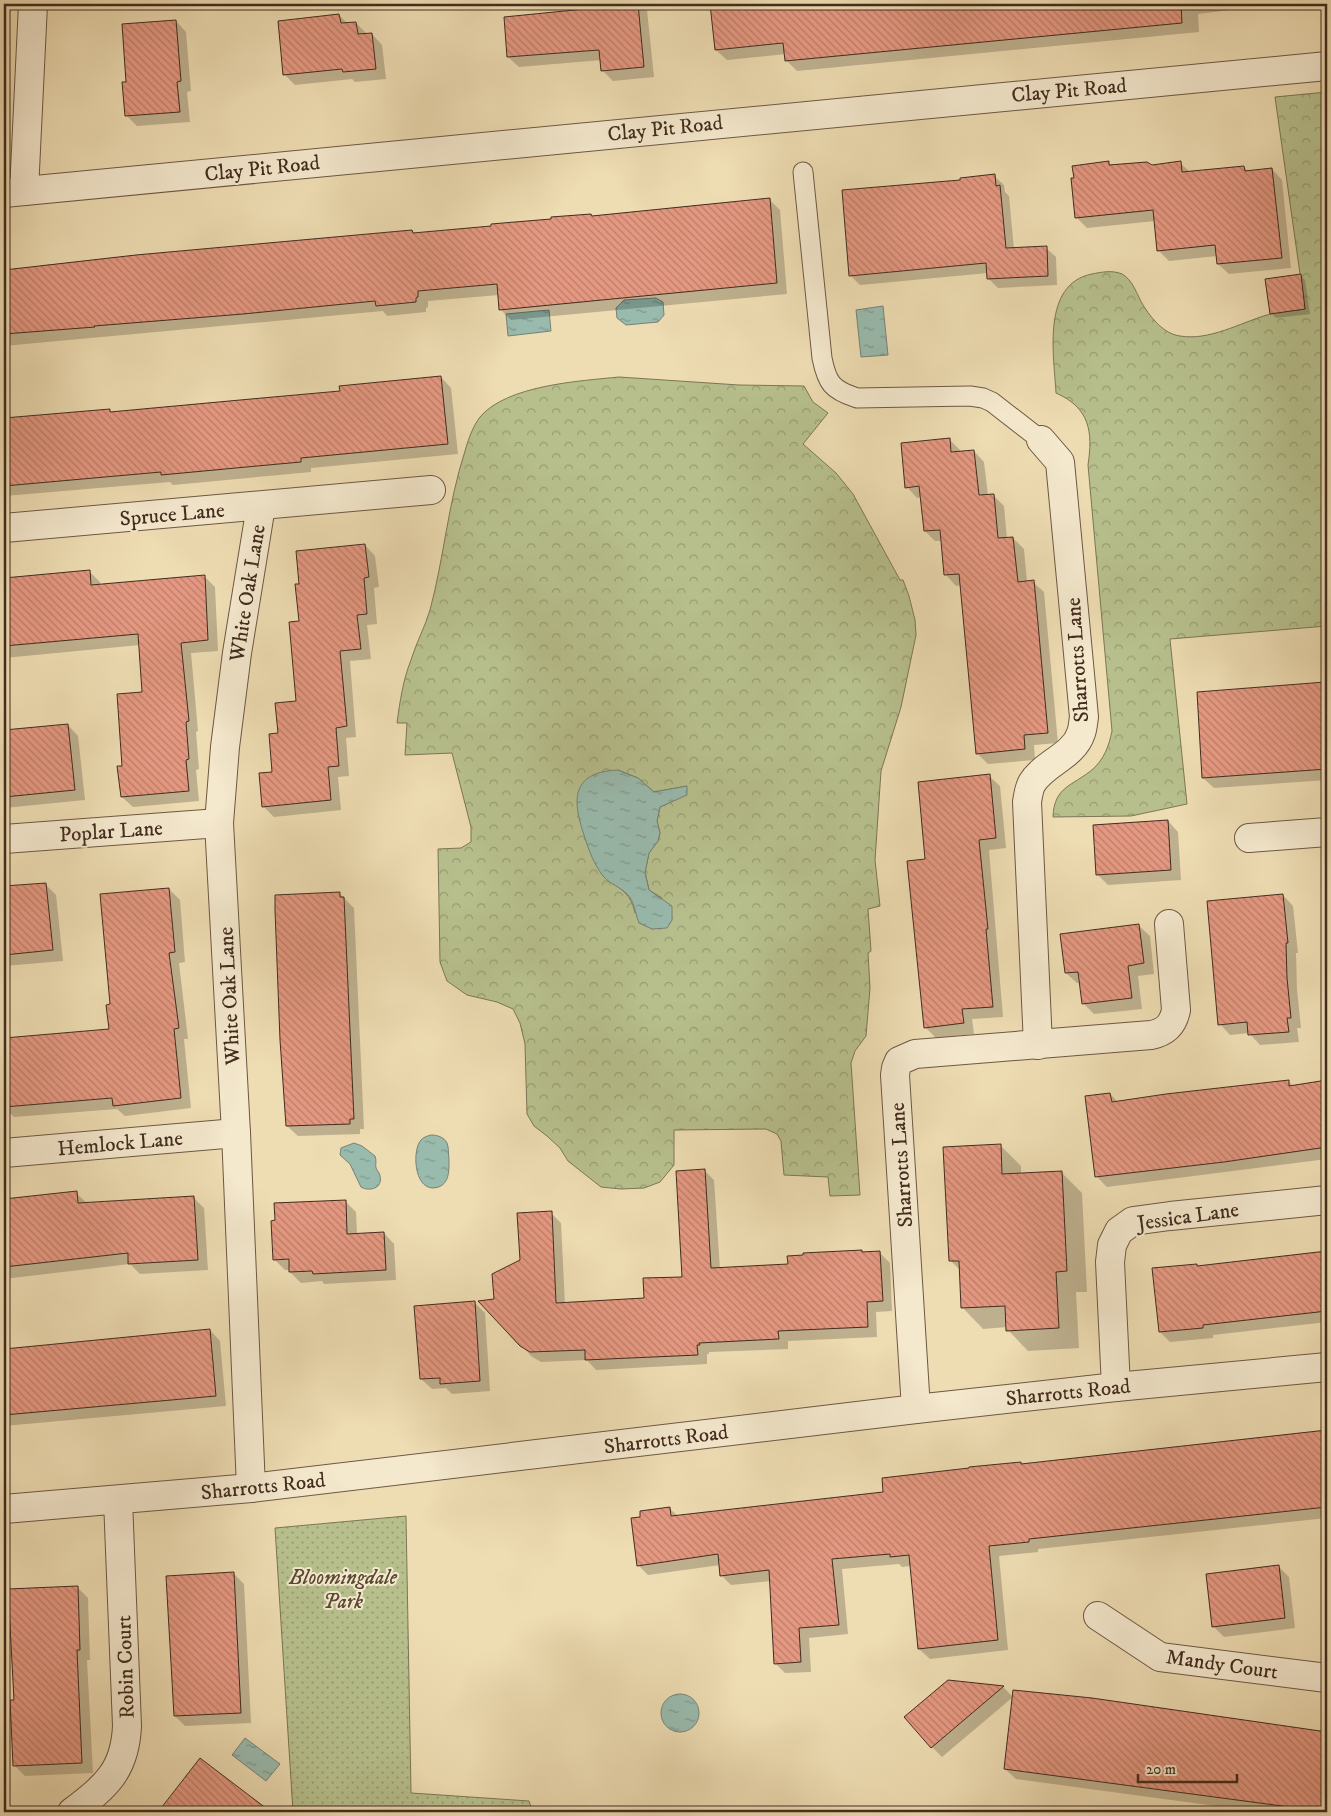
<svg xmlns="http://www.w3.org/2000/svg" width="1331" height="1816" viewBox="0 0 1331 1816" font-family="'IM FELL DW Pica',serif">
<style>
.forest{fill:url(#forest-crowns);stroke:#7c7656;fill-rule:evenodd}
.park{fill:url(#park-dots);stroke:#7c7656}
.water{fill:url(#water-ripples);stroke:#768275}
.shadow{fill:#0003}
.building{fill:url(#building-back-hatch);stroke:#422c1f}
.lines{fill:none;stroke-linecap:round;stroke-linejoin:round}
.lane-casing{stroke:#6d5844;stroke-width:21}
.street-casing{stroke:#6d5844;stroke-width:30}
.lane{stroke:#f4e8cd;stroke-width:19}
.street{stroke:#f4e8cd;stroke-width:28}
.labels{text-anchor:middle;stroke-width:4;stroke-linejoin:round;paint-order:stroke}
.street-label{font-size:21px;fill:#422c1f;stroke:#f4e8cd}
.park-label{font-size:21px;font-style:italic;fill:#594a35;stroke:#f4e8cd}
</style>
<defs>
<pattern id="forest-crowns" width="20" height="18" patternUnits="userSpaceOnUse" patternTransform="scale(1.25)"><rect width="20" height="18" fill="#b7c08d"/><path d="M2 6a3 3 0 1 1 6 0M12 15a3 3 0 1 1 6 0" fill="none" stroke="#969c73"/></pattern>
<pattern id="park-dots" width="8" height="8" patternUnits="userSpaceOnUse" patternTransform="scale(1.25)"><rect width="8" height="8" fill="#b7c08d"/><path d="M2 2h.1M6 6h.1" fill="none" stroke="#969c73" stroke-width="1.8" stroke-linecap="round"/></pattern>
<pattern id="water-ripples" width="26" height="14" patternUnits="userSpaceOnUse" patternTransform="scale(1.25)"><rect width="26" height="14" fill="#99bbae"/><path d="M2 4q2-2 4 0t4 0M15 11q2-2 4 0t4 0" fill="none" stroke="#7e988d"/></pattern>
<pattern id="building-back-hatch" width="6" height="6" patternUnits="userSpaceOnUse" patternTransform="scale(1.25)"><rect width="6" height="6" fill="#e59881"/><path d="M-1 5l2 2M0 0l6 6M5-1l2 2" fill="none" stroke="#bb7c69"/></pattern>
</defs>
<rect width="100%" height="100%" fill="#eedcb2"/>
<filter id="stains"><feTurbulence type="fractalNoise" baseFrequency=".004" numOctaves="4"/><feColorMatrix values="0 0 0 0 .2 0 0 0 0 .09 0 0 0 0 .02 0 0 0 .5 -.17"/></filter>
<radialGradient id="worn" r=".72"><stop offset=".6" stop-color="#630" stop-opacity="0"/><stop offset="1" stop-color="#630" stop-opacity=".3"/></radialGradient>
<g class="forest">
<path d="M 1327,92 L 1327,626 L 1170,639 L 1187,804 L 1131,816 L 1053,817 C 1054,786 1073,786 1093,769 C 1104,759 1109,746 1112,731 L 1088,465 C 1093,432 1090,408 1056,393 C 1054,356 1041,284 1092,274 C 1101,272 1113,270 1122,274 C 1133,280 1137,295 1143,305 C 1151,318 1164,334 1180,336 C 1209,341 1240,323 1267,315 C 1279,311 1293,311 1305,309 L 1275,97 Z"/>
<path d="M 619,377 L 739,385 L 804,386 L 813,402 L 828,413 L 803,444 L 836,473 L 853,494 L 900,580 L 903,580 L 909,596 L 915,620 L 916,635 L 901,707 L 881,771 L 875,860 L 880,906 L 868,909 L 871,951 L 868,953 L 870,988 L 866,1036 L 855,1051 L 851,1063 L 860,1195 L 830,1196 L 828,1177 L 784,1175 L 781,1141 L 777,1134 L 766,1129 L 674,1130 L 674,1165 L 660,1182 L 644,1188 L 621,1189 L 601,1187 L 568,1161 L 560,1148 L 547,1136 L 534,1126 L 527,1114 L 525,1044 L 520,1023 L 513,1009 L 497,1002 L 467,995 L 447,981 L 440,962 L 438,849 L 461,848 L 471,842 L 471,827 L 452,753 L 405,755 L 407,723 L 397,723 C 400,701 403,680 411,660 C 416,643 425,627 430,610 C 444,558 448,503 465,451 C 468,440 473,426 480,417 C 507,385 580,381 619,377 ZM 618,770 L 638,778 L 654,792 L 687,786 L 672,801 L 660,807 L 657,821 L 660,833 L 658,841 L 649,853 L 645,872 L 649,890 L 662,898 L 635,913 C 632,900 628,894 617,886 Z"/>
</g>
<path class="park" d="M 406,1516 L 411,1793 L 529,1801 L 533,1812 L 293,1812 L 275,1528 Z"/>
<g class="water">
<path d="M 656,298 L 663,302 L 664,315 L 658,322 L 626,325 L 617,318 L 616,308 L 624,300 Z"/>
<path d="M 883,306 L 888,355 L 861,357 L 856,310 Z"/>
<path d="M 549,310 L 551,331 L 508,336 L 506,314 Z"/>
<path d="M 618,770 L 638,778 L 654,792 L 687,786 L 687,795 L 660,807 L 657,821 L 660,833 L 658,841 L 649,853 L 645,873 L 649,890 L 672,906 L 672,920 L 667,928 L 652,929 L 639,923 C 636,916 635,907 632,901 C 626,888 611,886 603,876 C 594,864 589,851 585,838 C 572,801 570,772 618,770 Z"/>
<path d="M 431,1135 C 437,1135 444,1137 447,1143 C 449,1148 448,1154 449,1159 C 449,1171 450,1187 433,1188 C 414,1188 412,1150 421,1140 C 424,1137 427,1136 431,1135 Z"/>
<path d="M 354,1143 L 362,1146 L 375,1156 C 377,1161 375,1165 376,1168 C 377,1171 380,1173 380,1176 C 383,1188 370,1192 361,1187 L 350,1164 L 340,1155 L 341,1148 Z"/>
<circle cx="680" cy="1713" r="19"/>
<path d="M 245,1738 L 280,1764 L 266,1781 L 232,1755 Z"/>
</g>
<g class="shadow">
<path d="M 596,4 L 641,4 L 647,10 L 654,77 L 613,81 L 603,71 L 602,60 L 519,67 L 508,57 L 596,9 Z"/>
<path d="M 711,4 L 1280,4 L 1198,14 L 1199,32 L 797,71 L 786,60 L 786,54 L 727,60 L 716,50 Z"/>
<path d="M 339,15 L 348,24 L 356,23 L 367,34 L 372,34 L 382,45 L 386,79 L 355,82 L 352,79 L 295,85 L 285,75 Z"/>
<path d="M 176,21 L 186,32 L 191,91 L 187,92 L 190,122 L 137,126 L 126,115 Z"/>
<path d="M 1108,163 L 1112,166 L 1152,166 L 1180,163 L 1190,172 L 1244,167 L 1248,171 L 1272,169 L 1282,180 L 1291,268 L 1229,274 L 1218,264 L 1217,256 L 1169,261 L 1158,250 L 1155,221 L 1087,228 L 1076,217 Z"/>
<path d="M 994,176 L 1004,185 L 1005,192 L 1009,196 L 1014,249 L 1046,248 L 1056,257 L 1057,285 L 998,288 L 988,278 L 988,273 L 860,285 L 850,275 L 962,181 Z"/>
<path d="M 769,199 L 780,210 L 787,294 L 511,320 L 500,309 L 499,295 L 428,301 L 428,307 L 426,308 L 426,312 L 387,316 L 383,311 L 4,346 L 4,271 L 45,268 L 44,265 L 347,237 L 412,231 L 415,234 L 493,227 L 591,215 L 593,217 Z"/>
<path d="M 1300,275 L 1305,280 L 1310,314 L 1276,318 L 1271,313 Z"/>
<path d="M 441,377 L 451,388 L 458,454 L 311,468 L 311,472 L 279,475 L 173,485 L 170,482 L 4,496 L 4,420 L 109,411 L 112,413 L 341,392 Z"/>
<path d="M 949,439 L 960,450 L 960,453 L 974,451 L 984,462 L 988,495 L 993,495 L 1004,506 L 1007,539 L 1013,538 L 1024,549 L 1027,582 L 1033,582 L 1044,592 L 1058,743 L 1034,745 L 1035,760 L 988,764 L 978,754 L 962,585 L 956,586 L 946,575 L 942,541 L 935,541 L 925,531 L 922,497 L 917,498 L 907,487 Z"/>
<path d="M 365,545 L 375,556 L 379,587 L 374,588 L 377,624 L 367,625 L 371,659 L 350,661 L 356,737 L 346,738 L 349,776 L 338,777 L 341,810 L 274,817 L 263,806 L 274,773 L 279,734 L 298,702 L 300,622 Z"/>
<path d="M 89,571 L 100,582 L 100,585 L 204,576 L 215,587 L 218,651 L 191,653 L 198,731 L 196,732 L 199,769 L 196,770 L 199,801 L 133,807 L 122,797 L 123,767 L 144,693 L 140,645 L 4,658 L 4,580 Z"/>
<path d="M 1327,683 L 1327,780 L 1214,788 L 1203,778 L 1198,693 Z"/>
<path d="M 68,725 L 78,736 L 85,800 L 4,808 L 4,731 Z"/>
<path d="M 989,776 L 1000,786 L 1006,848 L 989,850 L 1003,1017 L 972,1019 L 974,1034 L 936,1038 L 925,1027 L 926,861 Z"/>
<path d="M 1168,821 L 1178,832 L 1181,880 L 1108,885 L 1097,874 Z"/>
<path d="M 45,884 L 56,895 L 63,961 L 4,966 L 4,888 Z"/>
<path d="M 169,889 L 180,900 L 185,962 L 179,963 L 188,1039 L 184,1039 L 191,1108 L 125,1116 L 117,1109 L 14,1117 L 11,1114 L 4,1115 L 4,1039 L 110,1030 L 112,1005 Z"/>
<path d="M 339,893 L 354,908 L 364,1129 L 360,1129 L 360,1134 L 298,1136 L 287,1126 Z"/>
<path d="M 1283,895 L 1293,906 L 1298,953 L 1296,953 L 1297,989 L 1301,1028 L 1297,1028 L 1299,1042 L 1260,1045 L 1249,1033 L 1230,1035 L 1220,1024 Z"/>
<path d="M 1139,926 L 1150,936 L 1154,974 L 1138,976 L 1142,1009 L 1094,1014 L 1084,1004 L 1081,983 L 1077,983 L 1066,973 Z"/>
<path d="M 1288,1081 L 1293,1086 L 1327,1082 L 1327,1159 L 1107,1187 L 1097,1177 L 1110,1094 L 1118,1102 Z"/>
<path d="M 1000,1145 L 1021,1166 L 1021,1174 L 1061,1172 L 1082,1193 L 1087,1292 L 1076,1292 L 1079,1348 L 1028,1351 L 1008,1330 L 1007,1327 L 983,1329 L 963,1308 L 961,1271 L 951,1261 Z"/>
<path d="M 704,1170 L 714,1180 L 720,1269 L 789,1265 L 863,1253 L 880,1253 L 890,1263 L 892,1311 L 876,1312 L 877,1337 L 788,1341 L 788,1349 L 709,1352 L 709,1354 L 707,1354 L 707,1364 L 596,1370 L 587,1360 L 541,1362 L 531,1356 L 521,1345 L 495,1300 L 551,1213 L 561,1223 L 565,1304 L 646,1299 L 683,1278 Z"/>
<path d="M 76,1193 L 87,1203 L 193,1197 L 204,1208 L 208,1270 L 140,1274 L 130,1264 L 4,1279 L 4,1200 Z"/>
<path d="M 345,1201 L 356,1212 L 357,1234 L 384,1233 L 394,1244 L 396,1280 L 324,1284 L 322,1281 L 301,1283 L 290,1272 L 290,1270 L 285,1270 L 274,1259 Z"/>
<path d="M 1327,1252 L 1327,1322 L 1213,1335 L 1213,1338 L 1170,1342 L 1160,1332 L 1197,1265 L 1199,1267 Z"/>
<path d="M 474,1302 L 485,1313 L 490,1391 L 452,1394 L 446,1388 L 432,1389 L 421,1379 Z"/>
<path d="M 210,1330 L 220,1341 L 226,1406 L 4,1426 L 4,1350 Z"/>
<path d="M 1327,1431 L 1327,1518 L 1038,1549 L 1038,1552 L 999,1556 L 1008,1650 L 930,1659 L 919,1649 L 911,1566 L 902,1567 L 899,1564 L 842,1569 L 848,1634 L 809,1638 L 811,1672 L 785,1673 L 775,1663 L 771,1581 L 731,1585 L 721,1575 L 720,1565 L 648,1575 L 638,1565 L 642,1518 L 670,1509 L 678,1516 L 885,1493 L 1020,1463 L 1022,1465 Z"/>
<path d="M 1278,1566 L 1289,1577 L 1295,1628 L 1224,1637 L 1213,1626 Z"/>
<path d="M 234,1574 L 244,1584 L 251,1723 L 185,1726 L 175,1716 Z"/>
<path d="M 77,1587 L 88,1598 L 90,1660 L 87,1660 L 93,1773 L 25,1776 L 15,1766 L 15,1701 Z"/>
<path d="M 948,1681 L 1003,1687 L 1013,1697 L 942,1757 L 932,1747 Z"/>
<path d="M 1091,1699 L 1327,1732 L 1327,1812 L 1260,1812 L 1016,1779 L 1005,1769 Z"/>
<path d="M 200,1759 L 264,1811 L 263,1812 L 159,1812 Z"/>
<path d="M 863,1807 L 902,1812 L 862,1812 Z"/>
</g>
<g class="building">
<path d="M 594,4 L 638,4 L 644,67 L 601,71 L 599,50 L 507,57 L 504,17 L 595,8 Z"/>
<path d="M 710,4 L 1181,4 L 1182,23 L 785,61 L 783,43 L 715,50 Z"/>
<path d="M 339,14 L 341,23 L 356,22 L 358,34 L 372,33 L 376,69 L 343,72 L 342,69 L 283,75 L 278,21 Z"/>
<path d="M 176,20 L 181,81 L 177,82 L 180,112 L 125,116 L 122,82 L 126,82 L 122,24 Z"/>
<path d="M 1109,161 L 1109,165 L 1147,162 L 1152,165 L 1181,161 L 1182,172 L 1244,166 L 1245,171 L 1272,168 L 1282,258 L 1217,264 L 1215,245 L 1157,251 L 1153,210 L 1075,218 L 1071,178 L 1074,178 L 1072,166 Z"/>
<path d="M 995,174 L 996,186 L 1000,185 L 1006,248 L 1047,246 L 1048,276 L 987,279 L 986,263 L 849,276 L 842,190 L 960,180 L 960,178 Z"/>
<path d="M 770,198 L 777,283 L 499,310 L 497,284 L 418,291 L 418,297 L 416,298 L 416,302 L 376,306 L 375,301 L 243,314 L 94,326 L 95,327 L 4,334 L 4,270 L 136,255 L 412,230 L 413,233 L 491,226 L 491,224 L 551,219 L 551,217 L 591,214 L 592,216 Z"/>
<path d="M 1301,274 L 1305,309 L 1270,314 L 1265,279 Z"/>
<path d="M 441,376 L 448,444 L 301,458 L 301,462 L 268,465 L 161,475 L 161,472 L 4,486 L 4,418 L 110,409 L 110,412 L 262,398 L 340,391 L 339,386 Z"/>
<path d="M 950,438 L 951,452 L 974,450 L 979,495 L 994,494 L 998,538 L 1013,537 L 1018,582 L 1034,580 L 1048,733 L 1024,735 L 1025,749 L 976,754 L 959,574 L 944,575 L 940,530 L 924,531 L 919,486 L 905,488 L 901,443 Z"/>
<path d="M 365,544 L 369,577 L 364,578 L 367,614 L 357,615 L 361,649 L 340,651 L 347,726 L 336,728 L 339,766 L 328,767 L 331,800 L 262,807 L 259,773 L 272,772 L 269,734 L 278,733 L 275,703 L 296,701 L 289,622 L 299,621 L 295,584 L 299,584 L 296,551 Z"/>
<path d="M 90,570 L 91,585 L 205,575 L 208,640 L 181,643 L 189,721 L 186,722 L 189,759 L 186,760 L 189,791 L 121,797 L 117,766 L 122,766 L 117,694 L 142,692 L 138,634 L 4,646 L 4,578 Z"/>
<path d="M 1325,682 L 1327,721 L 1327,769 L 1202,778 L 1197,692 Z"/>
<path d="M 68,724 L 75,790 L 4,797 L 4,730 Z"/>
<path d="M 990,774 L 996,838 L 979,840 L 988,929 L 986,929 L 993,1007 L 962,1009 L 964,1023 L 924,1028 L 907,861 L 925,859 L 918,782 Z"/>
<path d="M 1168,820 L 1171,870 L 1096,875 L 1093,825 Z"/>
<path d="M 46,883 L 53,950 L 4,955 L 4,886 Z"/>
<path d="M 169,888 L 175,952 L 169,953 L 179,1028 L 174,1029 L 181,1098 L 113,1106 L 112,1098 L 4,1107 L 4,1038 L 109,1029 L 106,1005 L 110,1004 L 100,894 Z"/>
<path d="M 340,892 L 340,897 L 344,897 L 354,1119 L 350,1119 L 350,1124 L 286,1126 L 280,1040 L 275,910 L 275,895 Z"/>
<path d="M 1283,894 L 1288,943 L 1286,943 L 1287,978 L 1291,1018 L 1287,1018 L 1289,1032 L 1248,1035 L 1247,1022 L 1218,1025 L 1207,901 Z"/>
<path d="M 1139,924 L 1144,963 L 1128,966 L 1132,998 L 1082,1004 L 1078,972 L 1065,973 L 1060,934 Z"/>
<path d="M 1289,1080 L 1289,1086 L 1327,1080 L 1327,1147 L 1224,1162 L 1095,1177 L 1085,1096 L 1110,1093 L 1112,1102 L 1166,1094 Z"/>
<path d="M 1001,1144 L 1002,1174 L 1062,1171 L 1067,1271 L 1056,1272 L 1059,1328 L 1006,1331 L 1005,1306 L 961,1308 L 959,1261 L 949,1261 L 943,1147 Z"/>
<path d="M 705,1169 L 711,1268 L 788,1264 L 787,1256 L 803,1255 L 803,1253 L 862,1250 L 862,1252 L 880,1251 L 883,1301 L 867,1302 L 868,1327 L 778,1331 L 779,1339 L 699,1343 L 700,1345 L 697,1345 L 698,1355 L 585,1360 L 585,1350 L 530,1352 L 520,1346 L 478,1301 L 494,1299 L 492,1274 L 520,1260 L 517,1213 L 552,1211 L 556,1303 L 644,1298 L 643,1278 L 682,1277 L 676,1171 Z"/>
<path d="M 77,1191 L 78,1203 L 194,1196 L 198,1260 L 128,1264 L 128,1253 L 4,1267 L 4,1199 Z"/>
<path d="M 346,1200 L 347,1234 L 384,1232 L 386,1270 L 313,1274 L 312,1271 L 289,1272 L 289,1259 L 273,1260 L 271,1221 L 275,1220 L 274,1203 Z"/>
<path d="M 1327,1251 L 1327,1311 L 1203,1325 L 1203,1328 L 1159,1332 L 1152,1268 L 1197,1264 L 1197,1266 Z"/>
<path d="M 475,1301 L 480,1381 L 440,1384 L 440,1378 L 420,1379 L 414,1306 Z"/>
<path d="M 210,1329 L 216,1396 L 4,1415 L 4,1349 Z"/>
<path d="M 1327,1430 L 1327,1507 L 1029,1539 L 1029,1542 L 989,1546 L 998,1640 L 918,1649 L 909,1555 L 890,1557 L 890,1554 L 832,1559 L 839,1625 L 799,1628 L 801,1662 L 774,1664 L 769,1570 L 720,1576 L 718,1554 L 637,1566 L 631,1518 L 640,1517 L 640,1511 L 670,1507 L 671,1516 L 883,1492 L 882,1478 L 969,1468 L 969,1467 L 1021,1462 L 1021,1464 Z"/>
<path d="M 1279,1565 L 1285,1618 L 1212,1627 L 1206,1574 Z"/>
<path d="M 234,1572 L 241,1713 L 174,1716 L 166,1576 Z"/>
<path d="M 78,1586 L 80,1650 L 77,1650 L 82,1763 L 13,1766 L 10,1700 L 14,1700 L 8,1589 Z"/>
<path d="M 948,1680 L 1004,1686 L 931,1748 L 904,1717 Z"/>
<path d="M 1013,1690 L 1092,1698 L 1327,1732 L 1327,1812 L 1004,1769 Z"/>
<path d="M 200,1758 L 271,1812 L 158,1812 Z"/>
</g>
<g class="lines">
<g class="lane-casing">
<path id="lane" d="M 803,172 L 822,358 C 827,383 832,390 857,398 L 970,396 L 983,398 L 992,402 L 1041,440"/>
</g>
<g class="street-casing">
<g id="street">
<path d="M 24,191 L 33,4"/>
<path d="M 4,193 L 1327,66"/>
<path d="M 4,528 L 431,490"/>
<path d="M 1249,838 L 1327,832"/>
<path d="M 4,839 L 219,823"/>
<path d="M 1038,1045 L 1027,802 C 1028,796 1029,788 1032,783 C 1044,763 1074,756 1081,733 C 1083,728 1083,722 1084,717 L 1060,462 L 1041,440"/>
<path d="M 4,1153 L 236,1133"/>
<path d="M 1116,1387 L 1110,1262 L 1112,1245 L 1119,1231 L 1133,1221 L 1170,1216 L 1327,1200"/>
<path d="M 916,1409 L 895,1075 L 896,1068 L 899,1061 L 915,1054 L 1151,1035 C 1166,1032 1173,1025 1176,1010 L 1169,924"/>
<path d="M 251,1488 L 236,1133 L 219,823 L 225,747 L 237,653 L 261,506"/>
<path d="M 4,1509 L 251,1488 L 916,1409 L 1116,1387 L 1327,1367"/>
<path d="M 1098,1616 L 1160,1657 L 1327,1678"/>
<path d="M 72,1812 C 106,1786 125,1771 127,1726 L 118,1500"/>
</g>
</g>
<use href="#lane" class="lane"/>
<use href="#street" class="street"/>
</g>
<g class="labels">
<g class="street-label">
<text transform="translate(1069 90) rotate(-5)" y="7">Clay Pit Road</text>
<text transform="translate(665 128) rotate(-6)" y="7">Clay Pit Road</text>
<text transform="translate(262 168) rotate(-6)" y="7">Clay Pit Road</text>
<text transform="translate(172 514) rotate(-5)" y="7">Spruce Lane</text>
<text transform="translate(247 593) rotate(-81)" y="7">White Oak Lane</text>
<text transform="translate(1077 660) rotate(-94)" y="7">Sharrotts Lane</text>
<text transform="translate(111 831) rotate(-4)" y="7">Poplar Lane</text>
<text transform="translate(229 996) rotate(-93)" y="7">White Oak Lane</text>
<text transform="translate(120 1143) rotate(-5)" y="7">Hemlock Lane</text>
<text transform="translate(901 1165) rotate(-94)" y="7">Sharrotts Lane</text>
<text transform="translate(1188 1216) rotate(-8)" y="7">Jessica Lane</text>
<text transform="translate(1068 1392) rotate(-6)" y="7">Sharrotts Road</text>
<text transform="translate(666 1439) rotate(-7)" y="7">Sharrotts Road</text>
<text transform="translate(263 1486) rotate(-6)" y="7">Sharrotts Road</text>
<text transform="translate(1222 1664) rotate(8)" y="7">Mandy Court</text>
<text transform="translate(125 1667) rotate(-92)" y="7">Robin Court</text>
</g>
<g class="park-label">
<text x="343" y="1584">Bloomingdale<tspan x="343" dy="24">Park</tspan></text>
</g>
</g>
<rect width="1331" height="1816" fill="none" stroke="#eedcb2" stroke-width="20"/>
<rect x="5" y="5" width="1321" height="1806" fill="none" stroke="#422c1f" stroke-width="2.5"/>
<rect x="10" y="10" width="1311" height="1796" fill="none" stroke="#422c1f"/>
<path d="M1138 1774v8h99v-8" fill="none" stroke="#422c1f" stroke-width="2.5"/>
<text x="1146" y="1774" font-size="15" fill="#422c1f" stroke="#f4e8cd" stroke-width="4" paint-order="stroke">20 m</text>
<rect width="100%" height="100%" filter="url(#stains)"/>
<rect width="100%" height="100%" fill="url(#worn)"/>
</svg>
